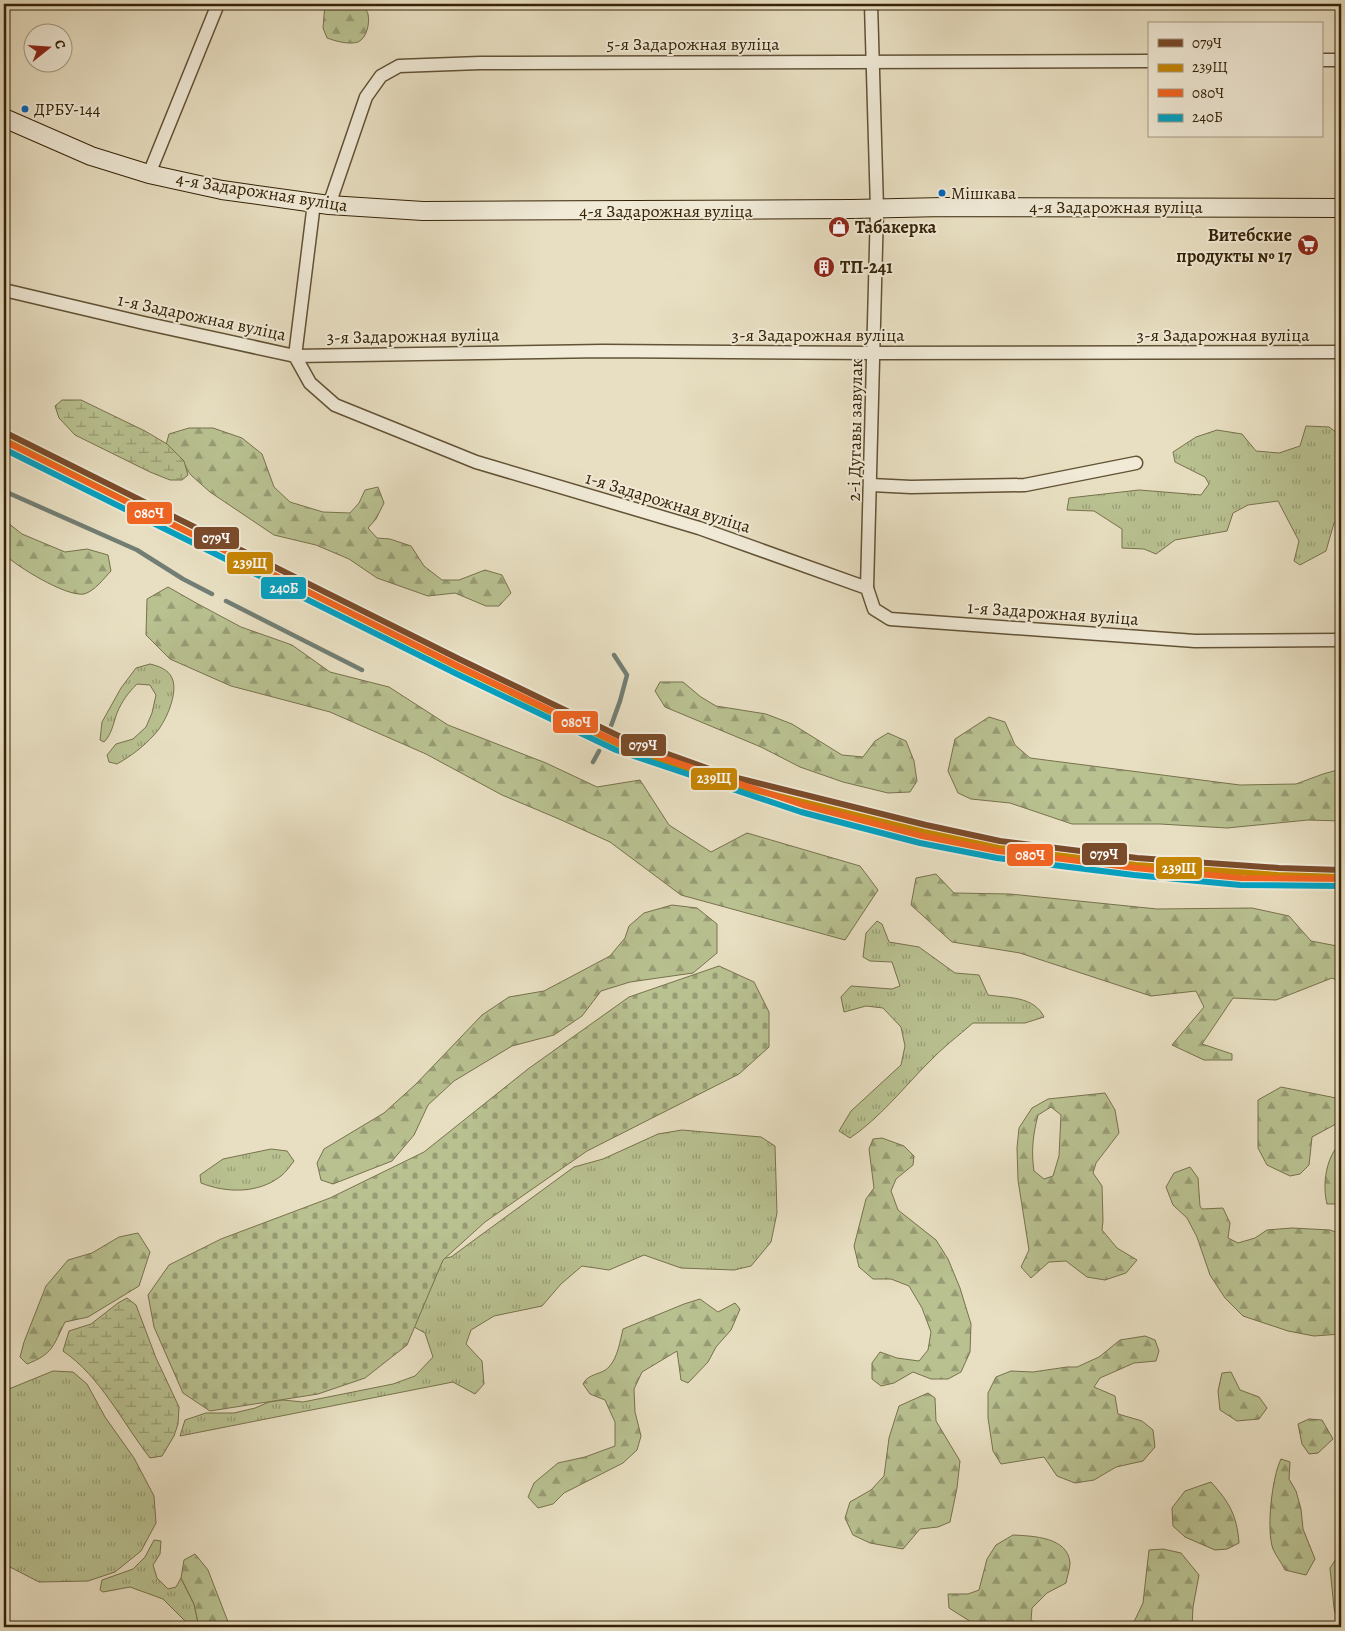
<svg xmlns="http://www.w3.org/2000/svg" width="1345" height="1631" viewBox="0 0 1345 1631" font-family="Alegreya,serif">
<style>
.grass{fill:url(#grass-tufts);stroke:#77724c}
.forest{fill:url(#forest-firs);stroke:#77724c;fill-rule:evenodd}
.wetland{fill:url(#wetland-marsh);stroke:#77724c}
.cemetery{fill:url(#cemetery-stones);stroke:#77724c}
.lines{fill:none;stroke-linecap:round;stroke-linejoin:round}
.stream{stroke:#727e74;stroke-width:4.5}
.minor-casing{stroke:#625236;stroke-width:15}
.secondary-casing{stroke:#352307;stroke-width:20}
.minor{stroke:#f0ead7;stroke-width:12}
.secondary{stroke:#f0ead7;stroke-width:18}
.rail-1-casing{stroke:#f0ead7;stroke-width:10}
.rail-2-casing{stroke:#f0ead7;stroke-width:10}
.rail-3-casing{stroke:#f0ead7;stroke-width:10}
.rail-4-casing{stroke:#f0ead7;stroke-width:10}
.rail-1{stroke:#7a4b2a;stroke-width:6}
.rail-2{stroke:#c68502;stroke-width:6}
.rail-3{stroke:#f26522;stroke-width:6}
.rail-4{stroke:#03a2c4;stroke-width:6}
.bus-dot{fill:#0065bd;stroke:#f0ead7;stroke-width:2}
.labels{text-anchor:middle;stroke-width:4;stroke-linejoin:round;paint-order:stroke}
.bus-label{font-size:17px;fill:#352307;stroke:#f0ead7;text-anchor:start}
.street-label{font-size:18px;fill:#352307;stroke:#f0ead7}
.poi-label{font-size:18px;font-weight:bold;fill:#352307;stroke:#f0ead7;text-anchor:start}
.line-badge{stroke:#f0ead7;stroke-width:2}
.badge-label{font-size:14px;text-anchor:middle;font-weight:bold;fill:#fff}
</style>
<defs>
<pattern id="grass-tufts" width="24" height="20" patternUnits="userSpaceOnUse" patternTransform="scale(1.25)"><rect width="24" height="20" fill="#b9c191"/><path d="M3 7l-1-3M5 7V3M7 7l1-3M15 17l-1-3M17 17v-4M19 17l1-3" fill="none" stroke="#979c74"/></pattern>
<pattern id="forest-firs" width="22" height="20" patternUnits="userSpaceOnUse" patternTransform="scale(1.25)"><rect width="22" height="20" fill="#b9c191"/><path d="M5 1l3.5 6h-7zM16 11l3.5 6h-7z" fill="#979c74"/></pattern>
<pattern id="wetland-marsh" width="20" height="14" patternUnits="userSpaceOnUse" patternTransform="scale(1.25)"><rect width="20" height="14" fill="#b9c191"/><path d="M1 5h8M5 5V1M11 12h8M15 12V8" fill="none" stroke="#979c74"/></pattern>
<pattern id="cemetery-stones" width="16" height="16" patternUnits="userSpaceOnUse" patternTransform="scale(1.25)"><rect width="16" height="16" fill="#b9c191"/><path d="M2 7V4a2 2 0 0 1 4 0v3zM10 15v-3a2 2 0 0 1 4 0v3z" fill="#979c74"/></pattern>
</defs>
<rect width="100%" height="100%" fill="#e8dfc2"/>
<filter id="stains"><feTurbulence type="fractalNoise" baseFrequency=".004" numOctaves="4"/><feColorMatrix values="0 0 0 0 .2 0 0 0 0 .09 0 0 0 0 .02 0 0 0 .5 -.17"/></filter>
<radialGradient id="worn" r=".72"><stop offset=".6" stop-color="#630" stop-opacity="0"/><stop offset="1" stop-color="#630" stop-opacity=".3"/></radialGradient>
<g class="grass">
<path d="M 1306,426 L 1329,427 L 1341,436 L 1341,519 L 1334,523 L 1326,551 L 1300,565 L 1294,561 L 1299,541 L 1278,501 L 1248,505 L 1233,513 L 1227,531 L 1175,540 L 1156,554 L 1144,549 L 1122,548 L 1122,529 L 1094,511 L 1067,510 L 1069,498 L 1139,490 L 1201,495 L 1209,484 L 1205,477 L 1175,462 L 1173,452 L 1196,437 L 1217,430 L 1242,434 L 1256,451 L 1279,453 L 1300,446 Z"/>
<path d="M 150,664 C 158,666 168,669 172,678 C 179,693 165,724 154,735 C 143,747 131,756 117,764 L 109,762 L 107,755 L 116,744 L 133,739 L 146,727 L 152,713 L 156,695 L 150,685 L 137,684 C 128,693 122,701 117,713 C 113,724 112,734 104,742 L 100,740 L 102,722 L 121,688 L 136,668 Z"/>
<path d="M 877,921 L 882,924 L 889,942 L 919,947 L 955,973 L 979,975 L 988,995 C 1008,998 1034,996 1044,1017 L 1025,1023 L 973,1023 C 958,1036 942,1048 929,1062 C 903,1088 880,1118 850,1138 L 839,1131 L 851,1111 L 901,1065 L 905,1046 L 901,1027 L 883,1008 L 866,1006 L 844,1012 L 841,997 L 851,986 L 892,989 L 900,986 L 892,962 L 870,961 L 863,957 L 866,933 Z"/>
<path d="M 682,1130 L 761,1137 L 775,1146 L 777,1213 L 771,1242 L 751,1266 L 734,1270 L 681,1268 L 644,1255 L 609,1270 L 582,1266 L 561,1284 L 542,1306 L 494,1316 L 471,1330 L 466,1344 L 482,1361 L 484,1384 L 475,1394 L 453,1382 L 180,1436 L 185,1420 L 206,1413 L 234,1413 L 255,1408 L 269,1402 L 283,1400 L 303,1402 L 393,1384 L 415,1376 L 433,1357 L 425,1333 L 396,1317 L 417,1263 L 451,1257 L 574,1167 L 603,1159 L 658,1134 Z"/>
<path d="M 271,1149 L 287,1151 L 294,1161 C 290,1166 286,1172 281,1176 C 258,1194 226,1193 201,1183 L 200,1175 L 223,1159 Z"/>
<path d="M 53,1371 L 73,1372 L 87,1384 L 105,1417 L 134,1458 L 154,1496 L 156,1523 L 141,1551 L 115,1572 L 88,1581 L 39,1582 L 10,1567 L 4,1566 L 4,1391 Z"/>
<path d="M 154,1540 L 161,1541 L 160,1554 L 153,1565 L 157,1578 L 168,1589 L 176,1587 L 181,1578 L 194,1604 L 199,1627 L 191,1627 L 163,1599 L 130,1587 L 103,1592 L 100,1590 L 102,1580 L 133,1569 L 145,1557 Z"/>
</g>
<g class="forest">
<path d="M 325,4 L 362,4 C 364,7 367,11 368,14 C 370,23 367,38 358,42 C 349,45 335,41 327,38 L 323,28 Z"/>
<path d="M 189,428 L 213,428 L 242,438 L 262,454 L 274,487 L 290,502 L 323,512 L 350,513 L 359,503 L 365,490 L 378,487 L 384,503 L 376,519 L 368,528 L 377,538 L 390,539 L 411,546 L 424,566 L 442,580 L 459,580 L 485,570 L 502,575 L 511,593 L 499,606 L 486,606 L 455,593 L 428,596 L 377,578 L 349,559 L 316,545 L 274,535 L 210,492 L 192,476 L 166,445 L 169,434 Z"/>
<path d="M 8,523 L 22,534 L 65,552 L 87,549 L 108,555 L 111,571 C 104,578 95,591 84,594 C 66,597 16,566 4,554 L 4,524 Z"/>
<path d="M 168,587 L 198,604 L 241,627 L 292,645 L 330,672 L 389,687 L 448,725 L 546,763 L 597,787 L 640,780 L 669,825 L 711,852 L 747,833 L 860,866 L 878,890 L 845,940 L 681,895 L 610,842 L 559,819 L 502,795 L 426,754 L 330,712 L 231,686 L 170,659 L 146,635 L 147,599 Z"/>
<path d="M 660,682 L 683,682 L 701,697 L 716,706 L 766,714 L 792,724 L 842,755 L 863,757 L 875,741 L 888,733 L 906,741 L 914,761 L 917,781 L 910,792 L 888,793 L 843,782 L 800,767 L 761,747 L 665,707 L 655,691 Z"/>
<path d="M 989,717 L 1005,722 L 1015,745 L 1030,758 L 1240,785 L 1296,784 L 1323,774 L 1341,769 L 1341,821 L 1308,820 L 1227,828 L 1160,824 L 1072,824 L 1010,803 L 971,799 L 958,793 L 948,771 L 955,739 Z"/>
<path d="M 936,874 L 954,893 L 1010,894 L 1157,909 L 1252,908 L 1289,916 L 1311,941 L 1337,946 L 1341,945 L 1341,982 L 1332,978 L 1276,1000 L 1233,998 L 1202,1044 L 1232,1054 L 1232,1060 L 1204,1060 L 1172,1045 L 1204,1007 L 1196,991 L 1151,996 L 1020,953 L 952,942 L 911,905 L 916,878 Z"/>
<path d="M 672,905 L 697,908 L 717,924 L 717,953 L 693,973 L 630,982 L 601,991 L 582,1016 L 554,1035 L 512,1046 L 454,1081 L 428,1105 L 414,1135 L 392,1161 L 333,1184 L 321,1180 L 317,1163 L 324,1149 L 384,1113 L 416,1084 L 482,1015 L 509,997 L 544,991 L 610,956 L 625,938 L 629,926 L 644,913 Z"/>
<path d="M 1281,1087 L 1341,1099 L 1341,1124 L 1336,1124 L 1312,1137 L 1309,1165 L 1300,1174 L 1290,1176 L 1267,1165 L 1258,1148 L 1258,1100 Z"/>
<path d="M 1105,1093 L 1115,1110 L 1119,1133 L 1096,1163 L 1093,1173 L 1102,1186 L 1103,1221 L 1102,1230 L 1117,1248 L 1137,1260 L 1126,1273 L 1105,1280 L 1087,1277 L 1066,1261 L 1049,1262 L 1031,1278 L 1021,1267 L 1029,1250 L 1018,1180 L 1017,1148 L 1019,1128 L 1032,1108 L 1048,1099 ZM 1051,1107 L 1061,1115 L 1059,1156 L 1053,1176 L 1044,1179 L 1034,1171 C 1031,1152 1033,1134 1038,1115 Z"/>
<path d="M 882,1138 L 904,1146 L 914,1156 L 913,1165 L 896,1179 L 891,1191 L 898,1210 L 936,1240 L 948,1259 L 960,1288 L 971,1324 L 970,1352 L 961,1372 L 948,1379 L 931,1379 L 913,1372 L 894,1383 L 881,1386 L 872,1379 L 872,1363 L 880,1352 L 897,1358 L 919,1361 L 928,1350 L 931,1332 L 922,1308 L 909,1286 L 891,1279 L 873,1279 L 859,1267 L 854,1246 L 866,1199 L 874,1188 L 869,1149 L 873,1139 Z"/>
<path d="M 1341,1142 L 1341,1202 L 1339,1204 L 1327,1204 C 1322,1184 1326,1157 1341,1142 Z"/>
<path d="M 1190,1167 L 1198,1178 L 1200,1206 L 1202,1209 L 1223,1208 L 1230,1223 L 1228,1238 L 1238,1243 L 1255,1238 L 1267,1230 L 1292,1228 L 1330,1230 L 1341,1234 L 1341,1334 L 1314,1336 L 1288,1331 L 1243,1316 L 1225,1298 L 1210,1275 L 1197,1237 L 1187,1218 L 1173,1205 L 1166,1187 L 1174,1173 Z"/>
<path d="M 138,1233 L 150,1252 L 139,1286 L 88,1317 L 65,1322 C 53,1346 53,1354 27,1364 L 20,1357 L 24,1342 L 46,1286 L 68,1260 L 92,1253 L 119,1237 Z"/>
<path d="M 700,1299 L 718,1312 L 735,1303 L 740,1309 L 731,1330 L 716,1347 L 708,1362 L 688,1383 L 681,1380 L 677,1351 L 642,1372 L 634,1389 L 635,1412 L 641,1436 L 637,1450 L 623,1463 L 564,1493 L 553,1504 L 538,1508 L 528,1497 L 534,1483 L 558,1463 L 585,1457 L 615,1446 L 615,1422 L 605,1400 L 590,1394 L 583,1384 C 588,1373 602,1375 609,1367 C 618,1357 620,1341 623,1329 L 684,1304 Z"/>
<path d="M 1145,1336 L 1155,1340 L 1159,1351 L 1156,1361 L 1134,1363 L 1100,1378 L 1094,1387 L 1115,1396 L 1118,1414 L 1142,1421 L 1153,1430 L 1155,1447 L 1143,1461 L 1116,1467 L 1094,1480 L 1075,1483 L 1057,1476 L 1044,1457 L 1001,1464 L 993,1451 L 988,1418 L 988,1393 L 996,1377 L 1011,1371 L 1033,1372 L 1067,1367 L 1077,1367 L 1099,1357 L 1120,1340 Z"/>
<path d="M 1231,1372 L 1240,1390 L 1259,1397 L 1267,1408 L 1259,1419 L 1237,1421 L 1220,1410 L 1218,1391 L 1222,1373 Z"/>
<path d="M 928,1393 L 935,1398 L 936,1421 L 960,1461 L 957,1488 L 950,1522 L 938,1527 L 920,1529 L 903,1549 L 870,1543 L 853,1535 L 845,1518 L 850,1502 L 871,1490 L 884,1476 L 889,1438 L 899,1406 Z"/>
<path d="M 1309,1419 L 1322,1420 L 1333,1439 L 1318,1453 L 1309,1454 L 1302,1444 L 1298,1424 Z"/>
<path d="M 1281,1459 L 1290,1462 L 1289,1479 L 1296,1491 L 1301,1509 L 1303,1529 L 1315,1559 L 1306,1575 L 1285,1570 C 1282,1563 1276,1556 1273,1549 C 1266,1530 1272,1477 1281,1459 Z"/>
<path d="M 1211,1482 C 1229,1502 1237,1515 1239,1543 L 1227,1549 L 1215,1550 L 1185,1537 L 1173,1526 L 1172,1508 L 1185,1491 Z"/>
<path d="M 1013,1535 C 1033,1536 1068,1537 1070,1563 C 1070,1569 1067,1577 1066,1583 L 1047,1593 L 1032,1608 L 1031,1620 L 1042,1627 L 979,1627 L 949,1608 L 948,1594 L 968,1594 L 979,1590 L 987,1559 L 996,1545 Z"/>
<path d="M 1163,1549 L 1181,1553 L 1199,1575 L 1193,1607 L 1192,1627 L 1130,1627 L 1132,1626 L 1143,1603 L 1149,1550 Z"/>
<path d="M 195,1554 L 208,1570 L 230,1627 L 199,1627 L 194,1604 L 181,1578 L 184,1560 Z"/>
<path d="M 1336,1559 L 1341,1561 L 1341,1627 L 1338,1626 L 1334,1608 L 1330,1568 Z"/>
</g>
<g class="wetland">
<path d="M 62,400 L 81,400 L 145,431 L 167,444 L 184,461 L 188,475 L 182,480 L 170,480 L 150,472 L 75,435 L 59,418 L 55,406 Z"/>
<path d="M 127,1298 L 136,1305 L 156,1358 L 179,1407 L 178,1424 L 174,1436 L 162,1456 L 150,1458 C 122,1422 101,1377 63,1351 L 69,1331 L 91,1324 L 118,1303 Z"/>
</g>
<path class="cemetery" d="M 719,966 L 754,982 L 769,1012 L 769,1047 L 739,1074 L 587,1151 L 485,1222 L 443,1260 L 407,1345 L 365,1378 L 318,1394 L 210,1411 L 183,1393 L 154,1327 L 148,1295 L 169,1265 L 221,1239 L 330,1198 L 424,1152 L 528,1069 L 629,997 Z"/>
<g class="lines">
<g class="stream">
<path d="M 4,491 L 137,550 L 183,579 L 212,594"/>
<path d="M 226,601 L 362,670"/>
<path d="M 611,726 L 620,701 L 627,675 L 614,655"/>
<path d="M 593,762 L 599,751"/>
</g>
<g class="minor-casing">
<g id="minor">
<path d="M 1321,60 L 1341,60"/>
<path d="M 149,174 L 218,4"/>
<path d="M 314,203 L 295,356 L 603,351 L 874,353 L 1341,352"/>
<path d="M 329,205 L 366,97 L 381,76 L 399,66 L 480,63 L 1149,61"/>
<path d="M 4,290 L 144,323 L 295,356 L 310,383 L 335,405 L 476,462 L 699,528 L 867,588 L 874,609 L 890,619 L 1195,641 L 1341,640"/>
<path d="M 871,485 L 911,487 L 1025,485 L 1136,463"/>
<path d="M 867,588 L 877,209 L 871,4"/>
</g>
</g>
<g class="secondary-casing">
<path id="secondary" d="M 4,118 L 91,156 L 149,174 L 222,190 L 329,205 L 423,211 L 852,209 L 944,207 L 1341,208"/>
</g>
<use href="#minor" class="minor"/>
<use href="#secondary" class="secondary"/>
<g class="rail-1-casing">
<path id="rail-1" d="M 4,432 L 461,660 L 623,738 L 729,776 L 926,825 L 1000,841 L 1137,858 L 1279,868 L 1341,870"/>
</g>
<g class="rail-2-casing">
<path id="rail-2" d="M 4,440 L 458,667 L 620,745 L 726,783 L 924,832 L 999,848 L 1136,865 L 1278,875 L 1341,877"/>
</g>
<g class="rail-3-casing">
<path id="rail-3" d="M 4,441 L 460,667 L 619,743 L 803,805 L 922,836 L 998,851 L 1135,868 L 1241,878 L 1341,879"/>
</g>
<g class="rail-4-casing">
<path id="rail-4" d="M 4,449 L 457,674 L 616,750 L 801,812 L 920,843 L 997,858 L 1134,875 L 1240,885 L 1341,886"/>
</g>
<use href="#rail-1" class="rail-1"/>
<use href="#rail-2" class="rail-2"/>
<use href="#rail-3" class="rail-3"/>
<use href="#rail-4" class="rail-4"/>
</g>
<defs>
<g id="shop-disc" transform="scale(1.125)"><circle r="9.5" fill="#8f2418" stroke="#f0ead7"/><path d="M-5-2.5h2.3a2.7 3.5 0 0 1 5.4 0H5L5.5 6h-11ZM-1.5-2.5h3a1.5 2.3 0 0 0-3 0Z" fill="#fff"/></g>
<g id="supermarket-disc" transform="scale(1.125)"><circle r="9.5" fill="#8f2418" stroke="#f0ead7"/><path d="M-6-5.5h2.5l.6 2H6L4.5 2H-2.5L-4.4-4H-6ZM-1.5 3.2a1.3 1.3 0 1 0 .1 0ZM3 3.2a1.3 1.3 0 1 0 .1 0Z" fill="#fff"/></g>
<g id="building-disc" transform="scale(1.125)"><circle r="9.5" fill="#8f2418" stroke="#f0ead7"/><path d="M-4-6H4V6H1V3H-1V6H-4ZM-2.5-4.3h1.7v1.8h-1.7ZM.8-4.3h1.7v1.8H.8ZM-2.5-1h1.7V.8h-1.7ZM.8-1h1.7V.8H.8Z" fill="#fff"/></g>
</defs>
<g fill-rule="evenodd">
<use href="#shop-disc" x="839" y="227"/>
<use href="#supermarket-disc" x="1308" y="245"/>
<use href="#building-disc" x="824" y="267"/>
</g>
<g class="bus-dot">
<circle cx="25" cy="109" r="4.5"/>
<circle cx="942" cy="193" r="4.5"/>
</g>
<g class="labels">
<g class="bus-label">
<text x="34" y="115">ДРБУ-144</text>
<text x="951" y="199">Мішкава</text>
</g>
<g class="street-label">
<text x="693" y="50">5-я Задарожная вуліца</text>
<text transform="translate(262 192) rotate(9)" y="6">4-я Задарожная вуліца</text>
<text x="1116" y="213">4-я Задарожная вуліца</text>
<text x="666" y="217">4-я Задарожная вуліца</text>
<text transform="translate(202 317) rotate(12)" y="6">1-я Задарожная вуліца</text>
<text x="818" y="341">3-я Задарожная вуліца</text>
<text x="1223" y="341">3-я Задарожная вуліца</text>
<text transform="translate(413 336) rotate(-1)" y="6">3-я Задарожная вуліца</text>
<text transform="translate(855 430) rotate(-89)" y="6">2-і Дугавы завулак</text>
<text transform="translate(668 502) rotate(17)" y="6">1-я Задарожная вуліца</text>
<text transform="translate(1053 613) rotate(4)" y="6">1-я Задарожная вуліца</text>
</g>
<g class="poi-label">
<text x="855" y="233">Табакерка</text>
<text x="1292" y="241" text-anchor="end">Витебские<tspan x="1292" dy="21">продукты № 17</tspan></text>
<text x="840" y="273">ТП-241</text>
</g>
</g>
<g class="line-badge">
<rect x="126" y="501" width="47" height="24" rx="5" fill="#f26522"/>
<rect x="193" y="526" width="47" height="24" rx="5" fill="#7a4b2a"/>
<rect x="226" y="551" width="48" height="24" rx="5" fill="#c68502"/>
<rect x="260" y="576" width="47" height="24" rx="5" fill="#03a2c4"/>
<rect x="552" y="710" width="47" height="24" rx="5" fill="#f26522"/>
<rect x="620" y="733" width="47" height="24" rx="5" fill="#7a4b2a"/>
<rect x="690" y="767" width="48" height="24" rx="5" fill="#c68502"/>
<rect x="1081" y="842" width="47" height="24" rx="5" fill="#7a4b2a"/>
<rect x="1006" y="843" width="48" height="24" rx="5" fill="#f26522"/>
<rect x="1155" y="856" width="48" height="24" rx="5" fill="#c68502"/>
</g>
<g class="badge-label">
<text x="149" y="518">080Ч</text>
<text x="216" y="543">079Ч</text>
<text x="250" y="568">239Щ</text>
<text x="284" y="593">240Б</text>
<text x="576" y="727">080Ч</text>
<text x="643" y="750">079Ч</text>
<text x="714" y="783">239Щ</text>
<text x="1104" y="859">079Ч</text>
<text x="1030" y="860">080Ч</text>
<text x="1179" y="873">239Щ</text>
</g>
<rect width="1345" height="1631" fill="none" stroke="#e8dfc2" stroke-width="20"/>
<rect x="5" y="5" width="1335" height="1621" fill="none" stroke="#352307" stroke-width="2.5"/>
<rect x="10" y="10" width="1325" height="1611" fill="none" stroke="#352307"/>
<rect x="1148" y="22" width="175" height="115" fill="#f0ead7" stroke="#a59a84"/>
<rect x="1158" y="39" width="25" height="8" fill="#7a4b2a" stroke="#a59a84"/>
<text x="1192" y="48" font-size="15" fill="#352307">079Ч</text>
<rect x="1158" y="64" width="25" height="8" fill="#c68502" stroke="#a59a84"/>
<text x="1192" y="72" font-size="15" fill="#352307">239Щ</text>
<rect x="1158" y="89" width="25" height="8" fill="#f26522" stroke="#a59a84"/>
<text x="1192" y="98" font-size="15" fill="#352307">080Ч</text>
<rect x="1158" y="114" width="25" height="8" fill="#03a2c4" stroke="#a59a84"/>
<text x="1192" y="122" font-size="15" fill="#352307">240Б</text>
<g transform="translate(48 48) rotate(73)"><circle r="24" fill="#f0ead7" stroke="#a59a84"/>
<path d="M0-4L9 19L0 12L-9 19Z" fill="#8f2418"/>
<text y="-8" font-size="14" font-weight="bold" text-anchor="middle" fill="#352307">С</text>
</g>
<rect width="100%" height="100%" filter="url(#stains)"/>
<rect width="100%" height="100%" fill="url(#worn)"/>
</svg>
